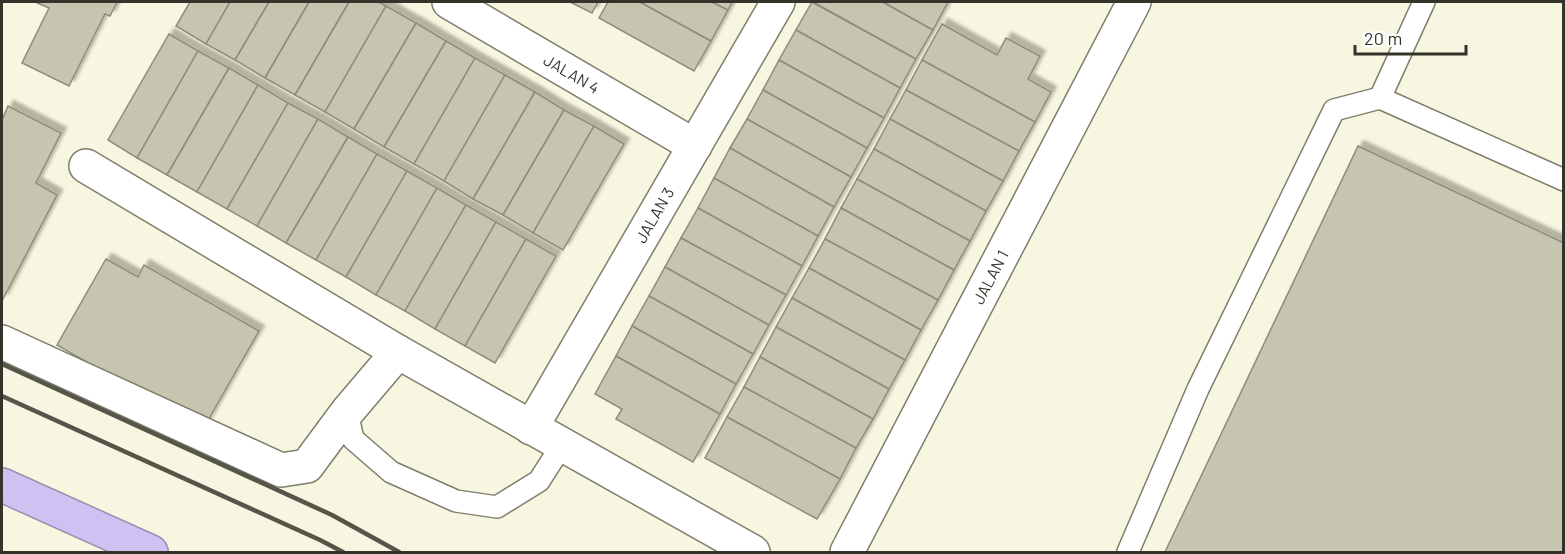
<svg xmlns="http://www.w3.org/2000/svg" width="1565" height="554" viewBox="0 0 1565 554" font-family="Barlow,sans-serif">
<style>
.building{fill:#c6c5b0;stroke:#8e8d7a;stroke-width:1.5;filter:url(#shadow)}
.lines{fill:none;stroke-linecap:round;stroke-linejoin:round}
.service-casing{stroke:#7f7e6b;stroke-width:24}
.minor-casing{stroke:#7f7e6b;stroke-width:36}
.motorway-casing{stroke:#9890ac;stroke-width:36}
.service{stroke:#fff;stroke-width:21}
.minor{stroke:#fff;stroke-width:33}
.motorway{stroke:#cec2f2;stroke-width:33}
.rail{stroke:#56554a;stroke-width:4.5}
.labels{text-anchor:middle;stroke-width:6;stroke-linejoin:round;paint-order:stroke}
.street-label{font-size:16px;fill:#34342b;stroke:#fff}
</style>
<defs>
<filter id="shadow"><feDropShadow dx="5.5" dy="-5.5" stdDeviation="1.5" flood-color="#0004"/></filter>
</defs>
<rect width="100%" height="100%" fill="#f7f6e0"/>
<g class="building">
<path d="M 35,2 L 117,2 L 110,16 L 105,14 L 69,86 L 22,63 L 49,8 Z"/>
<path d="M 190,2 L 230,2 L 206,44 L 176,26 Z"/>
<path d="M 230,2 L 269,2 L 235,60 L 206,44 Z"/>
<path d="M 269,2 L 309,2 L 265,78 L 235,60 Z"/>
<path d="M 309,2 L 349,2 L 295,95 L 265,78 Z"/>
<path d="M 349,2 L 379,2 L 386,6 L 325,112 L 295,95 Z"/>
<path d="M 570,2 L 598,2 L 592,13 Z"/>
<path d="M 608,2 L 640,2 L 711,41 L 694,71 L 599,18 Z"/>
<path d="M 640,2 L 712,2 L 728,10 L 711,41 Z"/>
<path d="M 712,2 L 732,2 L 728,10 Z"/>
<path d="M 812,2 L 916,59 L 900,88 L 796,30 Z"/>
<path d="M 813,2 L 883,2 L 933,30 L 916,59 Z"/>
<path d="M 883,2 L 948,2 L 933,30 Z"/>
<path d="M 386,6 L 416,23 L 354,129 L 325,112 Z"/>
<path d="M 416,23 L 446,41 L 384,147 L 354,129 Z"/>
<path d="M 942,24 L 997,55 L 1006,38 L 1040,56 L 1028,79 L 1051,92 L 1035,122 L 922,60 Z"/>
<path d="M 796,30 L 900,88 L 884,118 L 779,60 Z"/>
<path d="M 169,34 L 198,51 L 137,158 L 108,140 Z"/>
<path d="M 446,41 L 475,58 L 414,164 L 384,147 Z"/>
<path d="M 198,51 L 229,68 L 167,175 L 137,158 Z"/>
<path d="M 475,58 L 505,75 L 444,181 L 414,164 Z"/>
<path d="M 779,60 L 884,118 L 867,148 L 763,90 Z"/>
<path d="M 922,60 L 1035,122 L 1019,151 L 906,90 Z"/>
<path d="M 229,68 L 258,85 L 197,192 L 167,175 Z"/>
<path d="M 505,75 L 535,92 L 473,199 L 444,181 Z"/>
<path d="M 258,85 L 288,103 L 227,209 L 197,192 Z"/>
<path d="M 763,90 L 867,148 L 851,177 L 747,119 Z"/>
<path d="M 906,90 L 1019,151 L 1003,181 L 890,119 Z"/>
<path d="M 535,92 L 564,110 L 503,215 L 473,199 Z"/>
<path d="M 288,103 L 318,119 L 257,226 L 227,209 Z"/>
<path d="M 8,106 L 61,133 L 36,183 L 57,195 L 2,301 L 2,120 Z"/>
<path d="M 564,110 L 594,126 L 533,233 L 503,215 Z"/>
<path d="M 318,119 L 348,137 L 286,243 L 257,226 Z"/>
<path d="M 747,119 L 851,177 L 834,207 L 730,148 Z"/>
<path d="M 890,119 L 1003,181 L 986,211 L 874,149 Z"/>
<path d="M 594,126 L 624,144 L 563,250 L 533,233 Z"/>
<path d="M 348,137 L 377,154 L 316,260 L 286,243 Z"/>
<path d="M 1358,146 L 1564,243 L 1564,552 L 1165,552 Z"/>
<path d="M 730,148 L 834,207 L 818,236 L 714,178 Z"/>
<path d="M 874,149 L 986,211 L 970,241 L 857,179 Z"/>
<path d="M 377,154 L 407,171 L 346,277 L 316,260 Z"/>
<path d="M 407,171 L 437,188 L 376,295 L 346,277 Z"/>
<path d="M 714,178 L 818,236 L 802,266 L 698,208 Z"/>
<path d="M 857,179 L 970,241 L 954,270 L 841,208 Z"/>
<path d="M 437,188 L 466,205 L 405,311 L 376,295 Z"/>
<path d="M 466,205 L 496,222 L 435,329 L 405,311 Z"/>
<path d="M 698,208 L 802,266 L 786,295 L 681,238 Z"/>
<path d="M 841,208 L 954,270 L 938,300 L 825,239 Z"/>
<path d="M 496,222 L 526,239 L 465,346 L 435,329 Z"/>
<path d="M 681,238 L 786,295 L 769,325 L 665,267 Z"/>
<path d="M 526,239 L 556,256 L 495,363 L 465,346 Z"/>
<path d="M 825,239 L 938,300 L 921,330 L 809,268 Z"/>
<path d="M 106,259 L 138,277 L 144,265 L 259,331 L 203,429 L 57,345 Z"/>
<path d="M 665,267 L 769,325 L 753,354 L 649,296 Z"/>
<path d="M 809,268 L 921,330 L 905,360 L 792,298 Z"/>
<path d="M 649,296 L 753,354 L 736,384 L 632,326 Z"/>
<path d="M 792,298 L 905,360 L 889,389 L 776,327 Z"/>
<path d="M 632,326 L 736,384 L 720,414 L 616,356 Z"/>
<path d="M 776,327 L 889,389 L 873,419 L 760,357 Z"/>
<path d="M 616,356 L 720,414 L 693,462 L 616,419 L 622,409 L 595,394 Z"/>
<path d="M 760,357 L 873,419 L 856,448 L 744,387 Z"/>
<path d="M 744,387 L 856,448 L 840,479 L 727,417 Z"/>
<path d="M 727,417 L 840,479 L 817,519 L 705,458 Z"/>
</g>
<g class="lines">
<g class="service-casing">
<g id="service">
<path d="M 1380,98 L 1424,2"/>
<path d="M 347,412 L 353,439 L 391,472 L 456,501 L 497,507 L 539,481 L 562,445"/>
<path d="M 1128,552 L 1198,389 L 1334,110 L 1380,98 L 1564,180"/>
</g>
</g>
<g class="minor-casing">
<g id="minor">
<path id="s1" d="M 449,2 L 695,146"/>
<path d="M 86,166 L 398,352 L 753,552"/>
<path d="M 2,342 L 281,470 L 307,466 L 347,412 L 398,352"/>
<path id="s2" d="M 531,428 L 778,2"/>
<path id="s3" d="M 847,552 L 1134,2"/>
</g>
</g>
<g class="motorway-casing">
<path id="motorway" d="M 2,485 L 151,552"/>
</g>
<use href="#service" class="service"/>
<use href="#minor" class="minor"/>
<use href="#motorway" class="motorway"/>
<g class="rail">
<path d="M 2,364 L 332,515 L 399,552"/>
<path d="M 2,396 L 320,540 L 343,552"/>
</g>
</g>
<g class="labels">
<g class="street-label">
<text dy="6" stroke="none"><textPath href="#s1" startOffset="142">JALAN 4</textPath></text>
<text dy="6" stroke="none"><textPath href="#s2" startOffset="246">JALAN 3</textPath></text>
<text dy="6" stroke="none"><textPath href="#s3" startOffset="310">JALAN 1</textPath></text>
</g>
</g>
<rect width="1565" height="554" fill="none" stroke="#34342b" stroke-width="6"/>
<path d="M1355 45v9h111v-9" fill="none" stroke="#34342b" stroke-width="3"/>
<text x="1364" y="45" font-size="18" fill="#34342b" stroke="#ffffff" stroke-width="4.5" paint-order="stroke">20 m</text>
</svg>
